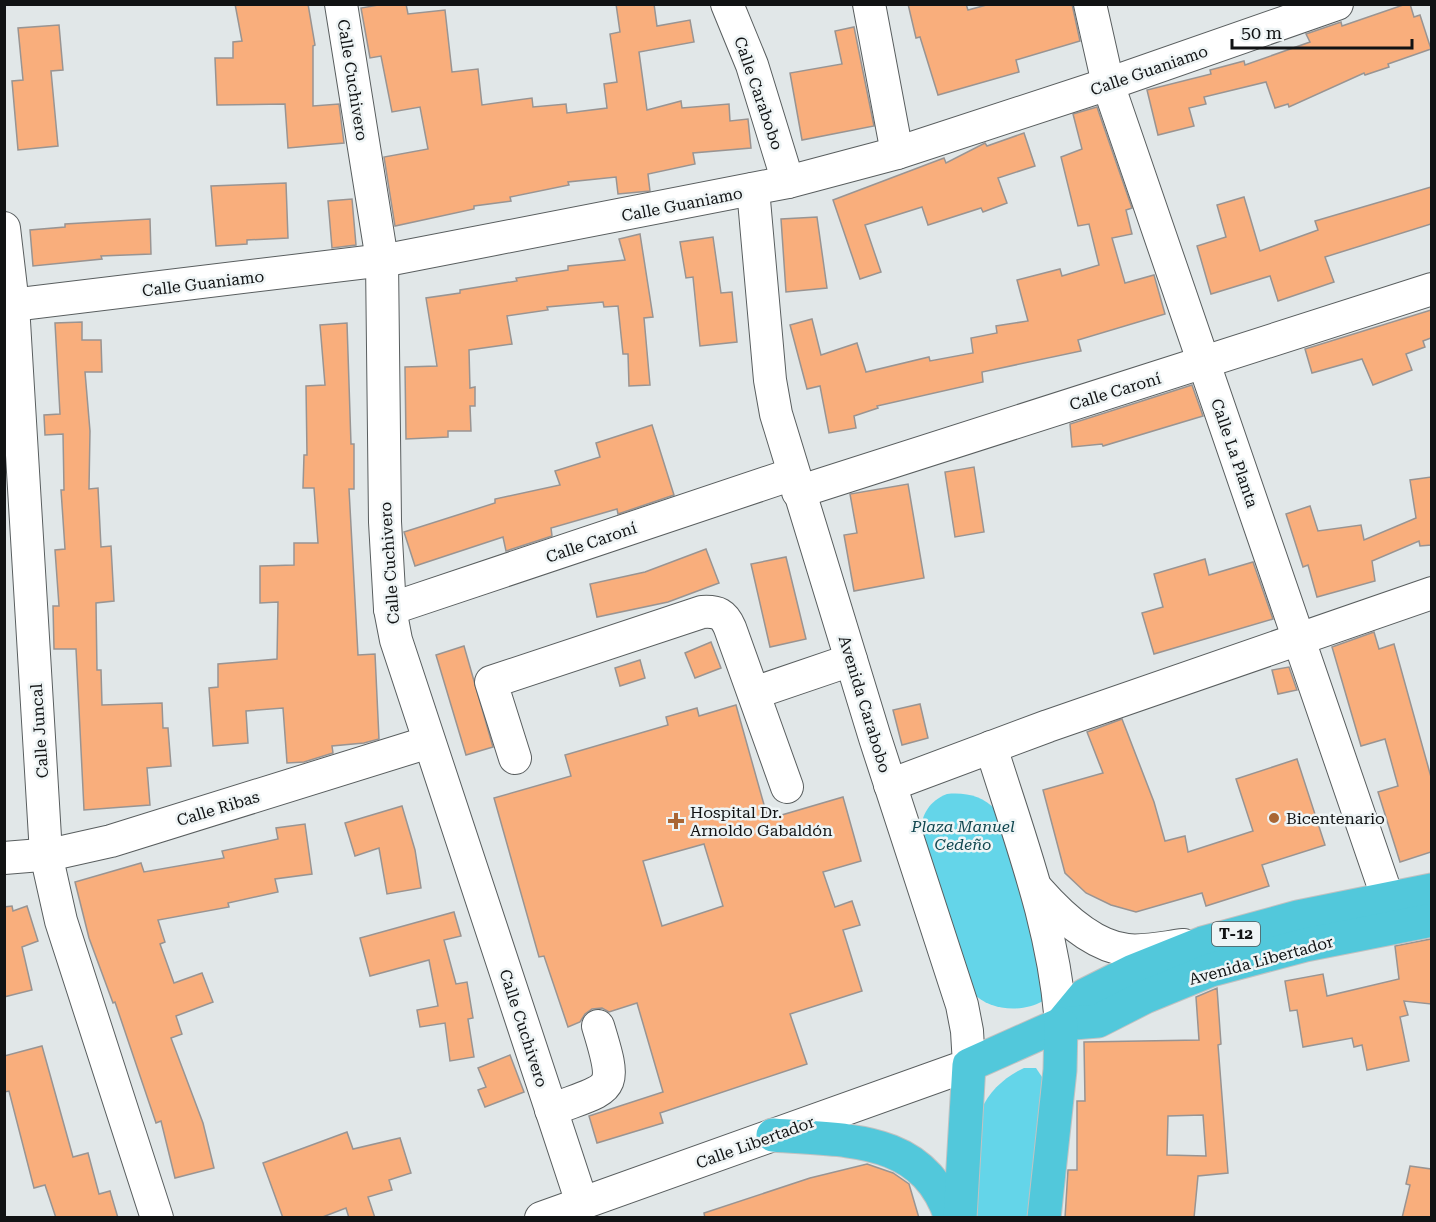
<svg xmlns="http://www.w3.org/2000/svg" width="1436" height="1222" viewBox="0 0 1436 1222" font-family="'Roboto Serif',serif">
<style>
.green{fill:#64d5e9}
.building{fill:#f9ae7c;stroke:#999492;stroke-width:1.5;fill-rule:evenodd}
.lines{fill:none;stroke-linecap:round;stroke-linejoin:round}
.minor-casing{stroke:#595e5f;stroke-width:34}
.highway-casing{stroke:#c1c2c2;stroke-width:35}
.minor{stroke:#fff;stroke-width:32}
.highway{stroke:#52c8db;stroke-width:33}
.poi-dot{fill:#a96634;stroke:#eef4f5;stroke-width:2}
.labels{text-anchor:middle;stroke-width:5;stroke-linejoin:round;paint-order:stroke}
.shield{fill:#eef4f5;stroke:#535658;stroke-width:1.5}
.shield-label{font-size:15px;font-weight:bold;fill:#111314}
.street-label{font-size:16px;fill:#111314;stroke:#eef4f5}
.poi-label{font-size:16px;fill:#111314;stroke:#eef4f5;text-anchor:start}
.park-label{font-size:16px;font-style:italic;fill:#10464f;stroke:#eef4f5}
</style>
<rect width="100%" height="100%" fill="#e1e7e8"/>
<g class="green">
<path d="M 947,794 C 965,792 983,796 996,810 L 1047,974 L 1043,1001 C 1022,1013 989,1011 972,992 L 921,835 C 920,816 929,801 947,794 Z"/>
<path d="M 1024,1068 L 1036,1068 L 1044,1080 L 1032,1217 L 972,1218 L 981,1110 C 989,1091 1006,1076 1024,1068 Z"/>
</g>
<g class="building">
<path d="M 235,4 L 308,4 L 315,45 L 313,46 L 313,106 L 339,104 L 344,143 L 288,148 L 285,104 L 217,105 L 215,58 L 233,58 L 233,42 L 242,41 Z"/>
<path d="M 384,4 L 406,4 L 408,14 L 445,10 L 452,72 L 478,69 L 482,105 L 532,98 L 533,107 L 566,104 L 567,113 L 607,108 L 604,84 L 617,82 L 610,34 L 620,32 L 616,4 L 654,4 L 657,26 L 690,20 L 694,42 L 639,52 L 647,110 L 681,101 L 682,108 L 729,104 L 730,121 L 748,119 L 751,148 L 693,153 L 695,164 L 648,174 L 650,191 L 618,194 L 616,177 L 568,182 L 569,185 L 510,197 L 511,201 L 474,206 L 474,209 L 395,226 L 384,157 L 428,149 L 420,107 L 392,112 L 381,56 L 370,58 L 361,8 Z"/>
<path d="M 908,4 L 966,4 L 968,10 L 990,4 L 1072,4 L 1080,41 L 1016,60 L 1019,72 L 938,95 L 920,37 L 916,38 Z"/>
<path d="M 1406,4 L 1410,4 L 1414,17 L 1420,15 L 1431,49 L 1388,64 L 1389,67 L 1365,75 L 1364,73 L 1289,107 L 1288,104 L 1275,108 L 1266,82 L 1204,97 L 1206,104 L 1189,108 L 1194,126 L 1158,135 L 1147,90 L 1211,74 L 1210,70 L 1244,61 L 1245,65 L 1310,42 L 1306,34 L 1341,22 L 1342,26 Z"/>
<path d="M 59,25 L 63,70 L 51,71 L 58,146 L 18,150 L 12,81 L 23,80 L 18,28 Z"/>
<path d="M 854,27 L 874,126 L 802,140 L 790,73 L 842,64 L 835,31 Z"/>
<path d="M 1097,107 L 1132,208 L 1126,210 L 1132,234 L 1112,238 L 1125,283 L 1154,275 L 1165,314 L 1078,340 L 1081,351 L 982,372 L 983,382 L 877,406 L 878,408 L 854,416 L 856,428 L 829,433 L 820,386 L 807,389 L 790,325 L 812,319 L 821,355 L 857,343 L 866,372 L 929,357 L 930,361 L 973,353 L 971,338 L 997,333 L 996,326 L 1028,321 L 1017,280 L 1060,269 L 1062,276 L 1099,265 L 1089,224 L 1078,226 L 1061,157 L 1082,149 L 1073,114 Z"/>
<path d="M 1024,133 L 1035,166 L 998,178 L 1007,203 L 983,212 L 981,208 L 928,225 L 922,207 L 865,225 L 881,272 L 860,279 L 833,200 L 944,158 L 946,163 L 985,143 L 987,146 Z"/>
<path d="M 286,183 L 288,238 L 247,240 L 247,244 L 216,246 L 211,186 Z"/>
<path d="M 1431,187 L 1431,224 L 1325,257 L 1334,282 L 1278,301 L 1270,276 L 1211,294 L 1197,246 L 1226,237 L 1217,205 L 1244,197 L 1260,251 L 1318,230 L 1315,221 Z"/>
<path d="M 352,199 L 356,245 L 332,248 L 328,201 Z"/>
<path d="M 817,217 L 827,288 L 786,292 L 781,219 Z"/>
<path d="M 150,219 L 151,254 L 101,256 L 102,259 L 33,266 L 30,230 L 65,227 L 65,224 Z"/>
<path d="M 640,234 L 653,317 L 644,318 L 650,385 L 629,386 L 628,354 L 623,354 L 618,306 L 604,307 L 603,302 L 547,307 L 548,310 L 507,316 L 512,344 L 469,350 L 470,388 L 475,387 L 475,406 L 470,406 L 471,431 L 448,431 L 448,437 L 406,439 L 405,367 L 437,366 L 426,298 L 460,293 L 460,290 L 517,281 L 516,278 L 568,270 L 568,266 L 625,260 L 619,239 Z"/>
<path d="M 713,237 L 721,293 L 732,292 L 737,342 L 700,346 L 693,277 L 686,278 L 680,242 Z"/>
<path d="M 1431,310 L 1431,338 L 1423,341 L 1425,347 L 1406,354 L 1412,370 L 1373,385 L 1362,359 L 1312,373 L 1305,349 Z"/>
<path d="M 82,322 L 82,340 L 101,340 L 102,372 L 85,372 L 90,431 L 89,489 L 98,488 L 101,547 L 111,546 L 114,601 L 96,603 L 97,670 L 101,670 L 102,705 L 162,703 L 163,728 L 168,728 L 171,766 L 147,768 L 150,805 L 84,810 L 76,649 L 54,649 L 53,606 L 59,606 L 55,550 L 65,549 L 61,490 L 64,490 L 63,434 L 45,435 L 44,415 L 60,414 L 55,323 Z"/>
<path d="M 347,323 L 351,444 L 354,444 L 354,489 L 349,489 L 358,655 L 375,654 L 379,739 L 364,743 L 332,746 L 333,753 L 304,762 L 287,763 L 283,708 L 246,711 L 248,743 L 213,746 L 209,688 L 218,687 L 218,664 L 277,659 L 278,602 L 260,603 L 260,566 L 294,565 L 294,543 L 318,543 L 314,488 L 303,488 L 304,455 L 307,455 L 306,386 L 325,385 L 320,325 Z"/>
<path d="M 1192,385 L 1203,416 L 1103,446 L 1102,444 L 1072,447 L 1070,424 Z"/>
<path d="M 652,425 L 674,495 L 618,514 L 617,509 L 551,528 L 552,536 L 506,551 L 503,537 L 415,566 L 404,532 L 495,503 L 495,499 L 560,485 L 555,471 L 600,457 L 596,443 Z"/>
<path d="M 974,467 L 984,532 L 955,537 L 945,472 Z"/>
<path d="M 1431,477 L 1431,545 L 1420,546 L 1419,541 L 1372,561 L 1375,581 L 1317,597 L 1308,565 L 1303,567 L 1286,514 L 1310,506 L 1318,531 L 1361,525 L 1364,540 L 1416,518 L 1410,480 Z"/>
<path d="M 908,484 L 924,578 L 854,591 L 844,535 L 857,533 L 850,494 Z"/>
<path d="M 706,549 L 719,583 L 668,602 L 597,617 L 590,584 L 645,572 Z"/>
<path d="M 786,557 L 806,639 L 770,647 L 751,564 Z"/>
<path d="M 1205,559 L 1209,575 L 1253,562 L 1273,619 L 1154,654 L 1142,613 L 1163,607 L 1154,574 Z"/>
<path d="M 1374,632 L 1379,649 L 1394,644 L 1431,777 L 1431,852 L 1400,862 L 1378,792 L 1398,786 L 1385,739 L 1361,746 L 1332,647 Z"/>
<path d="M 711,642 L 721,668 L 695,678 L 685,653 Z"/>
<path d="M 464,646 L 493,747 L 466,755 L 436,655 Z"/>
<path d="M 640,660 L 645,678 L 620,686 L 615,668 Z"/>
<path d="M 1289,667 L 1297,690 L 1278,694 L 1272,670 Z"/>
<path d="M 920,704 L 928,738 L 902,745 L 893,710 Z"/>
<path d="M 736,705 L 768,819 L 843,797 L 861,861 L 823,872 L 835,907 L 852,901 L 860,925 L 843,930 L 862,991 L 790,1014 L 807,1064 L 660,1113 L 663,1123 L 597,1143 L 589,1116 L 663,1092 L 637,1003 L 609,1012 L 602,1008 L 592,1009 L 585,1014 L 580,1022 L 568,1027 L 544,956 L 539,957 L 494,798 L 571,776 L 565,755 L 668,725 L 666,717 L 697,708 L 699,716 ZM 704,844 L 723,906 L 662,926 L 643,861 Z"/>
<path d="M 1122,719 L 1154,802 L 1165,841 L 1185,836 L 1188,852 L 1253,831 L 1236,779 L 1297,759 L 1325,845 L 1262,865 L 1269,886 L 1206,906 L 1202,893 L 1136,912 L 1111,905 L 1086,893 L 1065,873 L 1043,790 L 1103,773 L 1087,732 Z"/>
<path d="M 402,806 L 415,850 L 421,888 L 387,894 L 379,848 L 355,856 L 345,823 Z"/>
<path d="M 305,824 L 312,874 L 275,879 L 278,892 L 228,903 L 229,907 L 158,920 L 165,942 L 160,944 L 174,983 L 202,973 L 213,1002 L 176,1016 L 182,1034 L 171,1038 L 203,1123 L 214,1168 L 175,1178 L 161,1121 L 156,1123 L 115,1002 L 113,1003 L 89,938 L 75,882 L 141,863 L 144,872 L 224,858 L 222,851 L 278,839 L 276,828 Z"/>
<path d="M 12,906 L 13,911 L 27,906 L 38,941 L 22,947 L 32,990 L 4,997 L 4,907 Z"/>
<path d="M 454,912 L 461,936 L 444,940 L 456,984 L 467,982 L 473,1018 L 468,1019 L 474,1057 L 450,1061 L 445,1023 L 420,1027 L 417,1010 L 438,1006 L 429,960 L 370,976 L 360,938 Z"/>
<path d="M 1431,939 L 1431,1004 L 1404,1001 L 1408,1015 L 1400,1017 L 1409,1061 L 1367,1070 L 1362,1045 L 1354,1047 L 1352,1038 L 1303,1047 L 1297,1010 L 1290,1011 L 1285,981 L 1323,974 L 1327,996 L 1399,979 L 1395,946 Z"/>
<path d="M 1217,988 L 1221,1044 L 1218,1045 L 1228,1173 L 1198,1176 L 1194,1218 L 1065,1218 L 1068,1170 L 1077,1170 L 1077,1101 L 1085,1101 L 1084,1042 L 1199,1040 L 1196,997 ZM 1203,1115 L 1206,1156 L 1167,1155 L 1168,1116 Z"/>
<path d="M 42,1046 L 73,1157 L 88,1153 L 99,1194 L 110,1191 L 118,1218 L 56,1218 L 45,1185 L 34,1188 L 9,1091 L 4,1092 L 4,1056 Z"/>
<path d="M 510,1055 L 524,1092 L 485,1107 L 478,1090 L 486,1087 L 478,1068 Z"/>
<path d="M 347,1132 L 353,1149 L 400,1138 L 411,1173 L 389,1180 L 392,1190 L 368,1197 L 375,1218 L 349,1218 L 346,1208 L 320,1218 L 283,1218 L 263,1163 Z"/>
<path d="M 867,1164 L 893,1173 L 909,1184 L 919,1218 L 705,1218 L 704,1213 L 810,1178 Z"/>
<path d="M 1410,1166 L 1431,1169 L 1431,1218 L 1402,1218 L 1410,1185 L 1406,1184 Z"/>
</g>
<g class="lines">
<g class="minor-casing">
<g id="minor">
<path d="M 341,4 L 382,260 L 385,522 L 390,609 L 396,640 L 582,1203"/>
<path d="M 727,4 L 752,65 L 788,182"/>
<path d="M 869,4 L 897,153"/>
<path d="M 1090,4 L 1108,84 L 1388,899"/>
<path d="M 4,228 L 13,305 L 46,854 L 61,921 L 157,1218"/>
<path d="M 4,306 L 392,259 L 788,182 L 897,153 L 1108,84 L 1337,4"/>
<path d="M 798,492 L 1432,289"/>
<path d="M 390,609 L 793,474"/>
<path d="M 754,693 L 851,660"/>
<path d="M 991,747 C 1020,840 1054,927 1061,1024"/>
<path d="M 515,758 L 491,682 L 702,612 C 718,611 724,614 730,628 L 787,787"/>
<path d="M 890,785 L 1048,726 L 1432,593"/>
<path d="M 4,858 L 53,854 L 111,841 L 429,742"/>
<path d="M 1038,890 C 1060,915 1093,946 1127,950 C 1146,952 1166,947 1184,945"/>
<path d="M 551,1110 C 613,1086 619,1094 598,1026"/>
<path d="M 541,1218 L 969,1065 L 967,1031 L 962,1005 L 875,738 L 776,414 L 770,380 L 753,189"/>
</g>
</g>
<g class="highway-casing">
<g id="highway">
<path d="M 1061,1024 L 1085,995 L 1133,971 L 1203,943 L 1298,917 L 1432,890"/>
<path d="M 773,1135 C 845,1141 924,1134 951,1218"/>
<path d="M 960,1218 L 969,1065 L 1061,1024 L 1098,1021 L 1145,997 L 1211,970 L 1305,945 L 1432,920"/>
<path d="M 1044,1218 L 1060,1070 L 1061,1024"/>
</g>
</g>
<use href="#minor" class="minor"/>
<use href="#highway" class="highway"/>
</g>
<g class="poi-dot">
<circle cx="1274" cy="818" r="6"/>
<path d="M673 812h6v6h6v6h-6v6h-6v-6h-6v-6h6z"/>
</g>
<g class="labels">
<rect class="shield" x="1212" y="922" width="48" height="24" rx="4.5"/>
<g class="shield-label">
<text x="1236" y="939">T-12</text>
</g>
<g class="street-label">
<text transform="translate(1149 70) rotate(-19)" y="6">Calle Guaniamo</text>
<text transform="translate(353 80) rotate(81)" y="6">Calle Cuchivero</text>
<text transform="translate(759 93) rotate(71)" y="6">Calle Carabobo</text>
<text transform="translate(682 204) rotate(-11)" y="6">Calle Guaniamo</text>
<text transform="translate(203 283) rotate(-7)" y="6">Calle Guaniamo</text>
<text transform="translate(1115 391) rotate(-17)" y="6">Calle Caroní</text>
<text transform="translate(1235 453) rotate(71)" y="6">Calle La Planta</text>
<text transform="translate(591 542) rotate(-19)" y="6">Calle Caroní</text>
<text transform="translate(389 563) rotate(-94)" y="6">Calle Cuchivero</text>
<text transform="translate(865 704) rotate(73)" y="6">Avenida Carabobo</text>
<text transform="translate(39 731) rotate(-94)" y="6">Calle Juncal</text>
<text transform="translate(218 808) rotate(-17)" y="6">Calle Ribas</text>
<text transform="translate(1261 960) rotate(-15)" y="6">Avenida Libertador</text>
<text transform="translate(524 1028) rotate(72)" y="6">Calle Cuchivero</text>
<text transform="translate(755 1142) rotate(-20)" y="6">Calle Libertador</text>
</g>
<g class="poi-label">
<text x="690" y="818">Hospital Dr.<tspan x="690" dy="18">Arnoldo Gabaldón</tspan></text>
<text x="1286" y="824">Bicentenario</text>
</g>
<g class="park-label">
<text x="963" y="832">Plaza Manuel<tspan x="963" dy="18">Cedeño</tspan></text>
</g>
</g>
<rect width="1436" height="1222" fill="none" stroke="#111314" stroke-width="12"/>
<path d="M1232 39v9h180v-9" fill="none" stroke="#111314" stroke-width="3"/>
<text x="1241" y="39" font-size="18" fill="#111314" stroke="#eef4f5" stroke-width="4.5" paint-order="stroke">50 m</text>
</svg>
